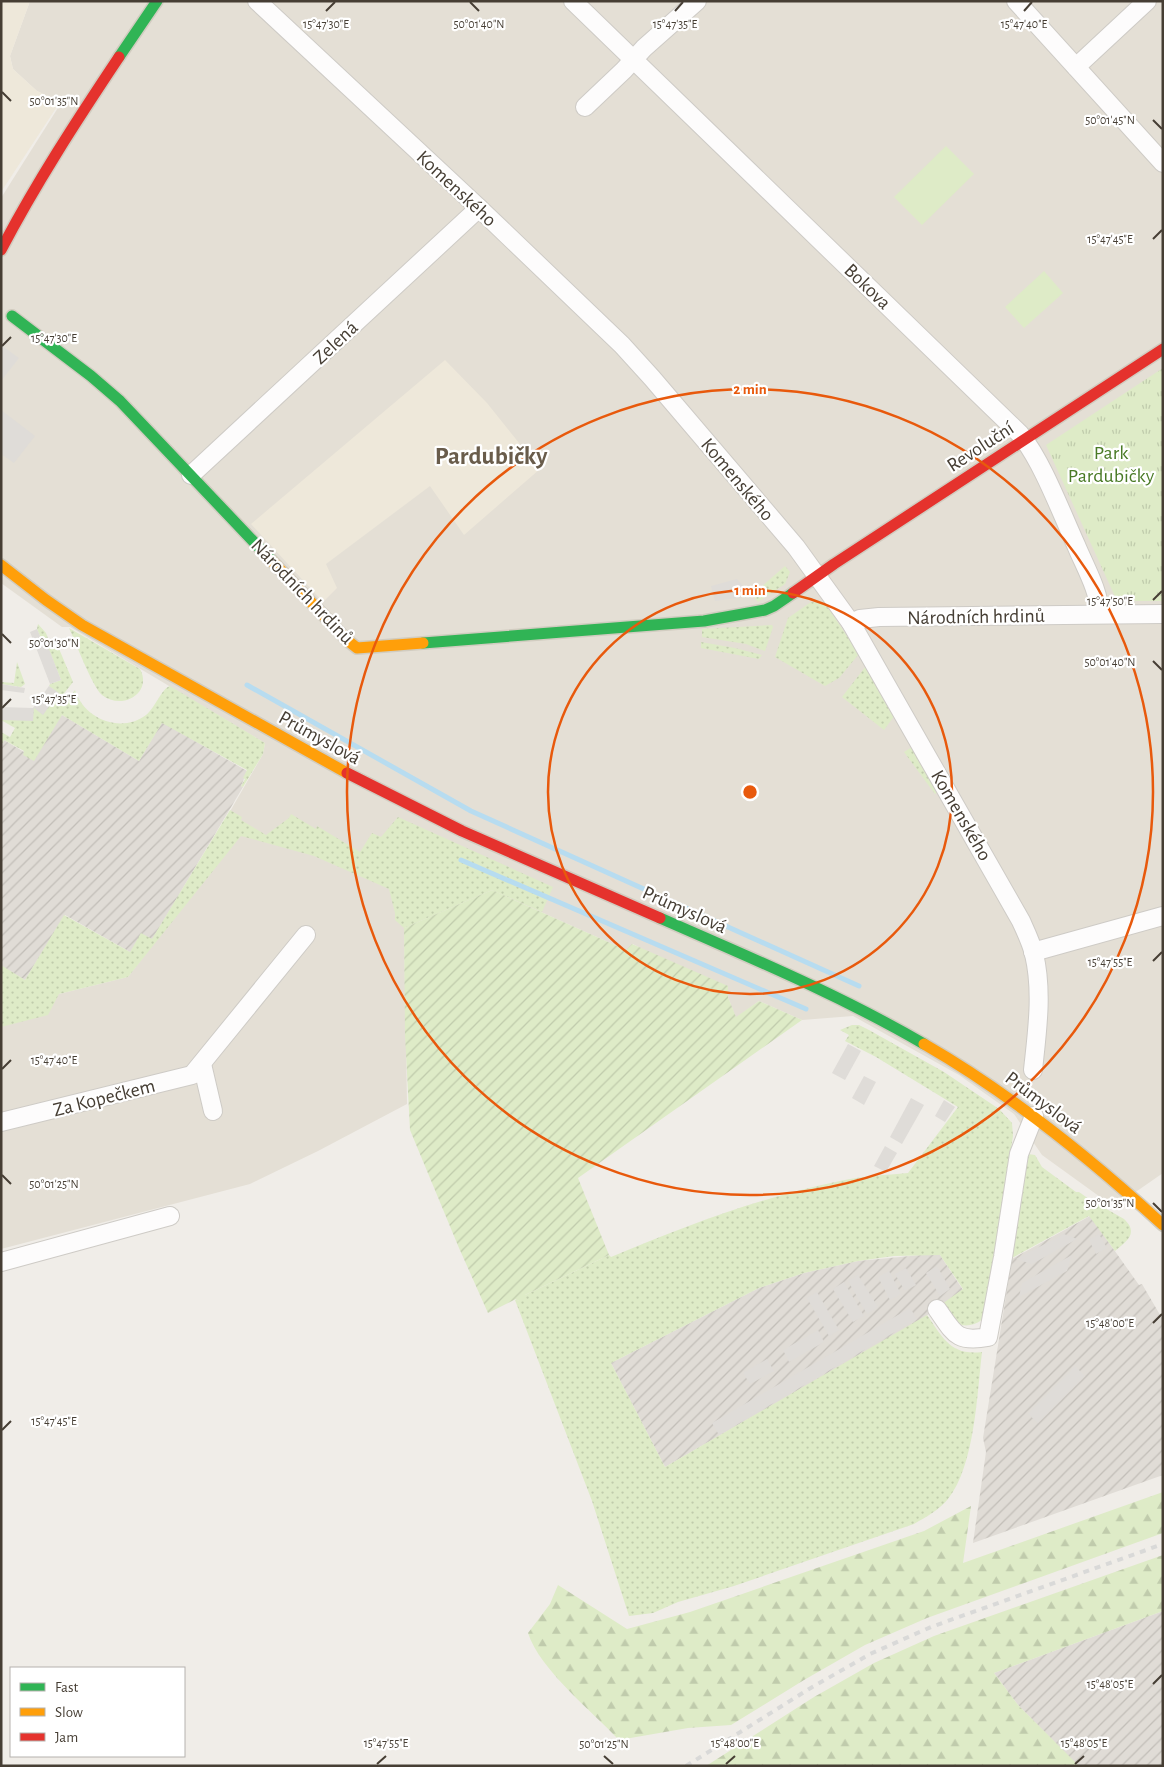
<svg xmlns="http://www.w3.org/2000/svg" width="1164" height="1767" viewBox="0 0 1164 1767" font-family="'Alegreya Sans',sans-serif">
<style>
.residential{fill:#e4dfd5}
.industrial{fill:url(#industrial-furrows)}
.education{fill:#eee8da}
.grass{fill:url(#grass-dots)}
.forest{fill:url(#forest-firs)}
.park{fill:url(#park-tufts)}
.garden{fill:url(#garden-furrows)}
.pitch{fill:#deebc7}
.parking{fill:#dfdcd8}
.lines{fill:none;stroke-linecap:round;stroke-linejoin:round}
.stream{stroke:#b7dcf0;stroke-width:5}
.street-casing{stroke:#cecbc6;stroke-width:20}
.fast-casing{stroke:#d1ccc0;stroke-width:14}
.slow-casing{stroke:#d1ccc0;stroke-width:14}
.jam-casing{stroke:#d1ccc0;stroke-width:14}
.street{stroke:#fdfcfc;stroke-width:18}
.fast{stroke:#30b455;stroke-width:11}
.slow{stroke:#ff9f0a;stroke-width:11}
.jam{stroke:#e5322d;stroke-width:11}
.rail{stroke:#d9d9d8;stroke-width:4;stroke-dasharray:6 6;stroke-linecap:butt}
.ticks{fill:none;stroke:#463e34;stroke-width:2}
.ring{fill:none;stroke:#e8590c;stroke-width:2.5}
.labels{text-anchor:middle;stroke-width:4.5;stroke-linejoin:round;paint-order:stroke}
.street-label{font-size:20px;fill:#463e34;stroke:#fff}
.park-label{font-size:20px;fill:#497a25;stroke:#fff}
.district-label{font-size:25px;font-weight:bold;fill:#695c4b;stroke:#fff}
.ticks-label{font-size:12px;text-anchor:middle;fill:#463e34;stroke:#fff;stroke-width:4.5;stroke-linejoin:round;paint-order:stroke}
.centre{fill:#e8590c;stroke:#fff;stroke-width:2.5}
.ring-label{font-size:15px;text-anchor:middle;font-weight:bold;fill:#e8590c;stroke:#fff;stroke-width:4.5;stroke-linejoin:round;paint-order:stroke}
</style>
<defs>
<pattern id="industrial-furrows" width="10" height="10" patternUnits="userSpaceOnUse" patternTransform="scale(1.25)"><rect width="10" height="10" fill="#e0dcd6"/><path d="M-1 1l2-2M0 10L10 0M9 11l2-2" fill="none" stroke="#c2beb8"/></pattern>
<pattern id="grass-dots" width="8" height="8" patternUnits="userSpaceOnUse" patternTransform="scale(1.25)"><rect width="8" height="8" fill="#deebc7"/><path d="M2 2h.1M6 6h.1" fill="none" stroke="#c0cbac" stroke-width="1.8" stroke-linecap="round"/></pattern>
<pattern id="forest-firs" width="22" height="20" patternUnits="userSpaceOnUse" patternTransform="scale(1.25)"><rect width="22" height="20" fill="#deebc7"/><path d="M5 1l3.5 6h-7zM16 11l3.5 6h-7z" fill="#c0cbac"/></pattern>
<pattern id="park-tufts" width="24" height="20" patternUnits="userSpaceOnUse" patternTransform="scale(1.25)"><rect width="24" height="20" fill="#deebc7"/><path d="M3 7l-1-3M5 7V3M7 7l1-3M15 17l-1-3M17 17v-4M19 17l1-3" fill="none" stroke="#c0cbac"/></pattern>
<pattern id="garden-furrows" width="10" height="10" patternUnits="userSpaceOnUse" patternTransform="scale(1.25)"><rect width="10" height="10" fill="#deebc7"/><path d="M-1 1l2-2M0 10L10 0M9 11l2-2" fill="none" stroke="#c0cbac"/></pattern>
</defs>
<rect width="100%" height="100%" fill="#f0ede8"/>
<path class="residential" d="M 30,1 L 1163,1 L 1163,1173 L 1114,1207 L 1042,1155 L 1014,1114 L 959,1075 L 853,1016 L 802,1020 L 759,1001 L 736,1018 L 728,997 L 633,944 L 626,950 L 492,890 L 404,928 L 407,1104 L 318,1151 L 250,1184 L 1,1249 L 1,990 L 59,994 L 128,977 L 155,942 L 263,754 L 265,743 L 70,627 L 62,627 L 1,583 L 1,198 L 61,103 L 37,91 L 13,69 L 10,56 Z"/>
<g class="industrial">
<path d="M 62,715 L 139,761 L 162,722 L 247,771 L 241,786 L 243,787 L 152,940 L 130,952 L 65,915 L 25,980 L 1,966 L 1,742 L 3,743 L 4,740 L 24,752 L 23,754 Z"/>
<path d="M 1090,1216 L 1139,1285 L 1142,1284 L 1163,1320 L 1163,1475 L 973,1543 L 986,1452 L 983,1438 L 1012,1259 Z"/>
<path d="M 921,1255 L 940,1255 L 963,1290 L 919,1321 L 665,1467 L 611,1363 L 759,1288 L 804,1273 L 858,1261 Z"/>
<path d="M 1163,1611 L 1163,1766 L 1078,1766 L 1018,1705 L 994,1673 Z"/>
</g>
<g class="education">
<path d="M 1,1 L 30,1 L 10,56 L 13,69 L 37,91 L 60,102 L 1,192 Z"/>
<path d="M 445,360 L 487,403 L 540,469 L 464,535 L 430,486 L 326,564 L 337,588 L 323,602 L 251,524 Z"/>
</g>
<g class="grass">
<path d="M 785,566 L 790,572 L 785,584 L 758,602 L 752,595 Z"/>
<path d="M 811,602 L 823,603 L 827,606 L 859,654 L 839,678 L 825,686 L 775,657 L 788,618 Z"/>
<path d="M 38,624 L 46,633 L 51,646 L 57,644 L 73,682 L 62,696 L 67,700 L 75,690 C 84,719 121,734 146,715 C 156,707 161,689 170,686 L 265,743 L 263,754 L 243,787 L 241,786 L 245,779 L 243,778 L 247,770 L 162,723 L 139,761 L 62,715 L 34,761 L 23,755 L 24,751 L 4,740 L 3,743 L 1,742 L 1,732 L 10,737 L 15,728 L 1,720 L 33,720 L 33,708 L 59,694 L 49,686 L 50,684 L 61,680 L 47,645 L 44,646 L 37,629 Z"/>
<path d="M 772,625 L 773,627 L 765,651 L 746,644 L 702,637 L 702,629 Z"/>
<path d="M 69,628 L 140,669 C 153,693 122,711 102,695 C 92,686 76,643 69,628 Z"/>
<path d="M 701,642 L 735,648 L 762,655 L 759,659 L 701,648 Z"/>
<path d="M 17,662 L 25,684 L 21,687 L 1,684 L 1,682 L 14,683 Z"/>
<path d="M 866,666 L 895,715 L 884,730 L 842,697 Z"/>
<path d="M 912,747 L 938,792 L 935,794 L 904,752 Z"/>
<path d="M 230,810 L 242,817 L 241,820 L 266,835 L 289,818 L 291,814 L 316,829 L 317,826 L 360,852 L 372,833 L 381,837 L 398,817 L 553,887 L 542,912 L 492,890 L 404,928 L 395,920 L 395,913 L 389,889 L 314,856 L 241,836 L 128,977 L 59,994 L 48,1015 L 1,1027 L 1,965 L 25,980 L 64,915 L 130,952 L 141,933 L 152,939 Z"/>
<path d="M 852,1025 L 859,1025 L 869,1030 L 944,1072 L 999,1109 L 1012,1123 L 1013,1136 L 984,1317 C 980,1322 976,1324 970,1325 C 955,1328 950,1315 942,1304 L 963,1289 L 940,1255 L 894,1256 L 858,1261 L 804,1273 L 759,1288 L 611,1363 L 665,1467 L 927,1315 C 943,1338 951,1356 982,1352 C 977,1394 975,1465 948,1499 C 939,1510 926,1517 914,1524 L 734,1586 L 678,1602 L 653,1613 L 629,1616 L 592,1501 L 515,1300 L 517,1299 L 518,1301 L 525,1295 L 609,1255 L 611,1257 C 685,1226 761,1197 840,1181 C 862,1176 886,1175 908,1173 L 958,1107 L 876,1057 L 845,1041 L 849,1035 L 840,1030 Z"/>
<path d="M 1028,1154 L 1035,1155 L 1042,1167 L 1076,1192 L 1079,1192 L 1089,1199 L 1124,1219 C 1139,1233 1127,1241 1115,1251 L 1089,1216 L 1012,1258 L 1026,1157 Z"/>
</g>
<g class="forest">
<path d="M 1163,1492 L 1163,1533 L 927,1618 L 865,1645 L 804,1680 L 731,1725 L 688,1728 L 619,1740 C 592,1711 540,1670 528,1633 L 550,1604 L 558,1585 L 627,1629 L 690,1612 L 924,1531 L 971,1506 L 963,1563 Z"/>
<path d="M 1163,1555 L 1163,1611 L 994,1673 L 1018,1705 L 1079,1766 L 706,1766 L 814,1697 L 874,1663 L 934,1636 Z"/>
</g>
<path class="park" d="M 1163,368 L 1163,601 L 1117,601 L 1046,445 Z"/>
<path class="garden" d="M 492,890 L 626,950 L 632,944 L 728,986 L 728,997 L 736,1017 L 759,1001 L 802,1020 L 578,1178 L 609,1255 L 525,1295 L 526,1297 L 518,1301 L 516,1299 L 488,1313 L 459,1248 L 410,1130 L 405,1035 L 404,928 Z"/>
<g class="pitch">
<path d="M 946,146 L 974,174 L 922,225 L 894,197 Z"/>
<path d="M 1044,271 L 1063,293 L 1024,328 L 1005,307 Z"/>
</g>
<g class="parking">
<path d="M 1,345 L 19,358 L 1,381 Z"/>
<path d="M 1,410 L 35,436 L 14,463 L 1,454 Z"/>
<path d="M 737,579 L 751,596 L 715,601 L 711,586 Z"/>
<path d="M 37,629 L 44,645 L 47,644 L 61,680 L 50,684 L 30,632 Z"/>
<path d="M 1,684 L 25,688 L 24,693 L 1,690 Z"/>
<path d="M 49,686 L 59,693 L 43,715 L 34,708 L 33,721 L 1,720 L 1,707 L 33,708 Z"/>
<path d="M 848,1044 L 861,1051 L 845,1080 L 832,1073 Z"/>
<path d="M 864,1076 L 876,1082 L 864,1105 L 852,1098 Z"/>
<path d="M 911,1098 L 924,1105 L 902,1144 L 890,1137 Z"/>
<path d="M 944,1100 L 955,1107 L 945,1122 L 935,1116 Z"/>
<path d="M 885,1146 L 897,1153 L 886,1172 L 874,1166 Z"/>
<path d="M 1064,1234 L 1077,1239 L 1032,1264 L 1016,1259 Z"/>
<path d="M 1099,1234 L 1107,1248 L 1096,1254 L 1089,1240 Z"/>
<path d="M 1072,1255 L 1067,1271 L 1019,1297 L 1022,1283 Z"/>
<path d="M 937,1266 L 950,1289 L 940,1296 L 926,1273 Z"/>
<path d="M 906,1268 L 916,1285 L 905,1291 L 895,1274 Z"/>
<path d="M 889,1271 L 901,1294 L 890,1300 L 878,1277 Z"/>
<path d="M 858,1275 L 878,1307 L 867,1314 L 848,1281 Z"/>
<path d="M 844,1282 L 864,1316 L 853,1322 L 833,1289 Z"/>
<path d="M 817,1292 L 839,1330 L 829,1336 L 807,1298 Z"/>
<path d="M 910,1308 L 917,1319 L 719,1435 L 712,1423 Z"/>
<path d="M 818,1330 L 824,1342 L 789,1362 L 783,1350 Z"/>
<path d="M 767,1359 L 774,1371 L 750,1384 L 743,1373 Z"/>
<path d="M 1075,1366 L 1085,1376 L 1038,1423 L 1028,1414 Z"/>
</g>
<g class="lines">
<g class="stream">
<path d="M 247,685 L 471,811 L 859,986"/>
<path d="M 461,860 L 806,1009"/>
</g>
<g class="street-casing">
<g id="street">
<path d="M 257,1 L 479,208 L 622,345 L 652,378 L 796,547 L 851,623 L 1021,921 C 1026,932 1031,942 1034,954 C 1043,992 1037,1032 1033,1070"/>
<path d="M 573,1 L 1020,434 C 1043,463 1060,510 1076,545 C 1085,567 1099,590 1100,614"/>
<path d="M 1016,1 L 1163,163"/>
<path d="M 1076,67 L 1147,1"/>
<path d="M 585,107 L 624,70 L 644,48 L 697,1"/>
<path d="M 191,475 L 479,208"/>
<path d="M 851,623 L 860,619 L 879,617 L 1163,614"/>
<path d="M 1033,952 L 1163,916"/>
<path d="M 202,1064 L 213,1111"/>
<path d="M 1,1122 L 192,1075 L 306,935"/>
<path d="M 1,1262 L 170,1216"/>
<path d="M 937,1309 C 954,1333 956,1343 988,1337 L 1003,1257 L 1019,1154 L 1034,1116"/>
</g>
</g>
<g class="fast-casing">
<g id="fast">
<path d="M 119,57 L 157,1"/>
<path d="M 12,316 L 91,376 L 120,401 L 272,561"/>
<path d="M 423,643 L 704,621 L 765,610 L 774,606 L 793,593"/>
<path d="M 660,918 C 749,957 840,995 924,1044"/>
</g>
</g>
<g class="slow-casing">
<g id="slow">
<path d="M 272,561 L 347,640 L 357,648 L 423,643"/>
<path d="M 1,565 L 46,600 L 82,625 L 347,773"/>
<path d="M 924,1044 C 1011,1094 1089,1157 1163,1225"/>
</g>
</g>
<g class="jam-casing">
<g id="jam">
<path d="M 1,250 C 36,183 77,120 119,57"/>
<path d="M 793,593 L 834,564 L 1163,349"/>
<path d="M 347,773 L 462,831 L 660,918"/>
</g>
</g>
<use href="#street" class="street"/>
<use href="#fast" class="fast"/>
<use href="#slow" class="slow"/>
<use href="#jam" class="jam"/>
<path class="rail" d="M 686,1766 L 809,1689 L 870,1654 L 931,1627 L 1163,1544"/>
</g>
<path class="ticks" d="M 470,2 L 479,11M 326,11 L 335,2M 675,11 L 683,2M 1024,11 L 1032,2M 2,92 L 11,101M 1153,120 L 1162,129M 1153,239 L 1162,230M 2,346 L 11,337M 1153,600 L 1162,591M 2,634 L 11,643M 1153,661 L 1162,670M 2,708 L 11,699M 1153,961 L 1162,952M 2,1069 L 11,1060M 2,1175 L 11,1184M 1153,1203 L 1162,1212M 1153,1323 L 1162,1314M 2,1430 L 11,1421M 1153,1684 L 1162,1675M 604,1756 L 613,1764M 377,1764 L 386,1756M 726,1764 L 735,1756M 1075,1764 L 1084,1756"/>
<g class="ring">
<circle cx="750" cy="792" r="202"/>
<circle cx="750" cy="792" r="403"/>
</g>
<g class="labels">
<g class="street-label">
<text transform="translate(457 188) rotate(43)" y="7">Komenského</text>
<text transform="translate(868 286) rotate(44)" y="7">Bokova</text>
<text transform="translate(335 342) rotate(-43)" y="7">Zelená</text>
<text transform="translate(980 446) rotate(-33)" y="7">Revoluční</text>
<text transform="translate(738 479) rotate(50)" y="7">Komenského</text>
<text transform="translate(303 591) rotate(46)" y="7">Národních hrdinů</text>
<text transform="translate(976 616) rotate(-1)" y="7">Národních hrdinů</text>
<text transform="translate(320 737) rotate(29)" y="7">Průmyslová</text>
<text transform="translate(962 815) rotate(60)" y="7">Komenského</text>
<text transform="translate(685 909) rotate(24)" y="7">Průmyslová</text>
<text transform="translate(104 1097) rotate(-14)" y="7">Za Kopečkem</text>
<text transform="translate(1044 1102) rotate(37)" y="7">Průmyslová</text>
</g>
<g class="park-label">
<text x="1111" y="459">Park<tspan x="1111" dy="23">Pardubičky</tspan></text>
</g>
<g class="district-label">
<text x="491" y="464">Pardubičky</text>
</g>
</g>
<g class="ticks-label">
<text x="479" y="28">50°01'40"N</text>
<text x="326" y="28">15°47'30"E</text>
<text x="675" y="28">15°47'35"E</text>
<text x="1024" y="28">15°47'40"E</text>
<text x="54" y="105">50°01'35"N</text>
<text x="1110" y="124">50°01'45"N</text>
<text x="1110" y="243">15°47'45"E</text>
<text x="54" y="342">15°47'30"E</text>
<text x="1110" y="605">15°47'50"E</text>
<text x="54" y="647">50°01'30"N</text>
<text x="1110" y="666">50°01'40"N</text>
<text x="54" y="703">15°47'35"E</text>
<text x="1110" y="966">15°47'55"E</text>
<text x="54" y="1064">15°47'40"E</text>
<text x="54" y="1188">50°01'25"N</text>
<text x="1110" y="1207">50°01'35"N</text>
<text x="1110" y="1327">15°48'00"E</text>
<text x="54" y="1425">15°47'45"E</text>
<text x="1110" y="1688">15°48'05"E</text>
<text x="386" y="1747">15°47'55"E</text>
<text x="735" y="1747">15°48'00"E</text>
<text x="1084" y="1747">15°48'05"E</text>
<text x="604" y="1748">50°01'25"N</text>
</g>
<circle cx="750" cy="792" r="8" class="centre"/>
<g class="ring-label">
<text x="750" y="394">2 min</text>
<text x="750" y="595">1 min</text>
</g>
<rect width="1164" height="1767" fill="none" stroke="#463e34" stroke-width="5"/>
<rect x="10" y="1667" width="175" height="90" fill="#ffffff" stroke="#b5b2ae"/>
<rect x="20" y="1683" width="25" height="8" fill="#30b455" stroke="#b5b2ae"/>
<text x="55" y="1692" font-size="15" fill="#463e34">Fast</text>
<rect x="20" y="1708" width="25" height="8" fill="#ff9f0a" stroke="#b5b2ae"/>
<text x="55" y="1717" font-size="15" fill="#463e34">Slow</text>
<rect x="20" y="1733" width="25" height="8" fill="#e5322d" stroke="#b5b2ae"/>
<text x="55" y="1742" font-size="15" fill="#463e34">Jam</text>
</svg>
